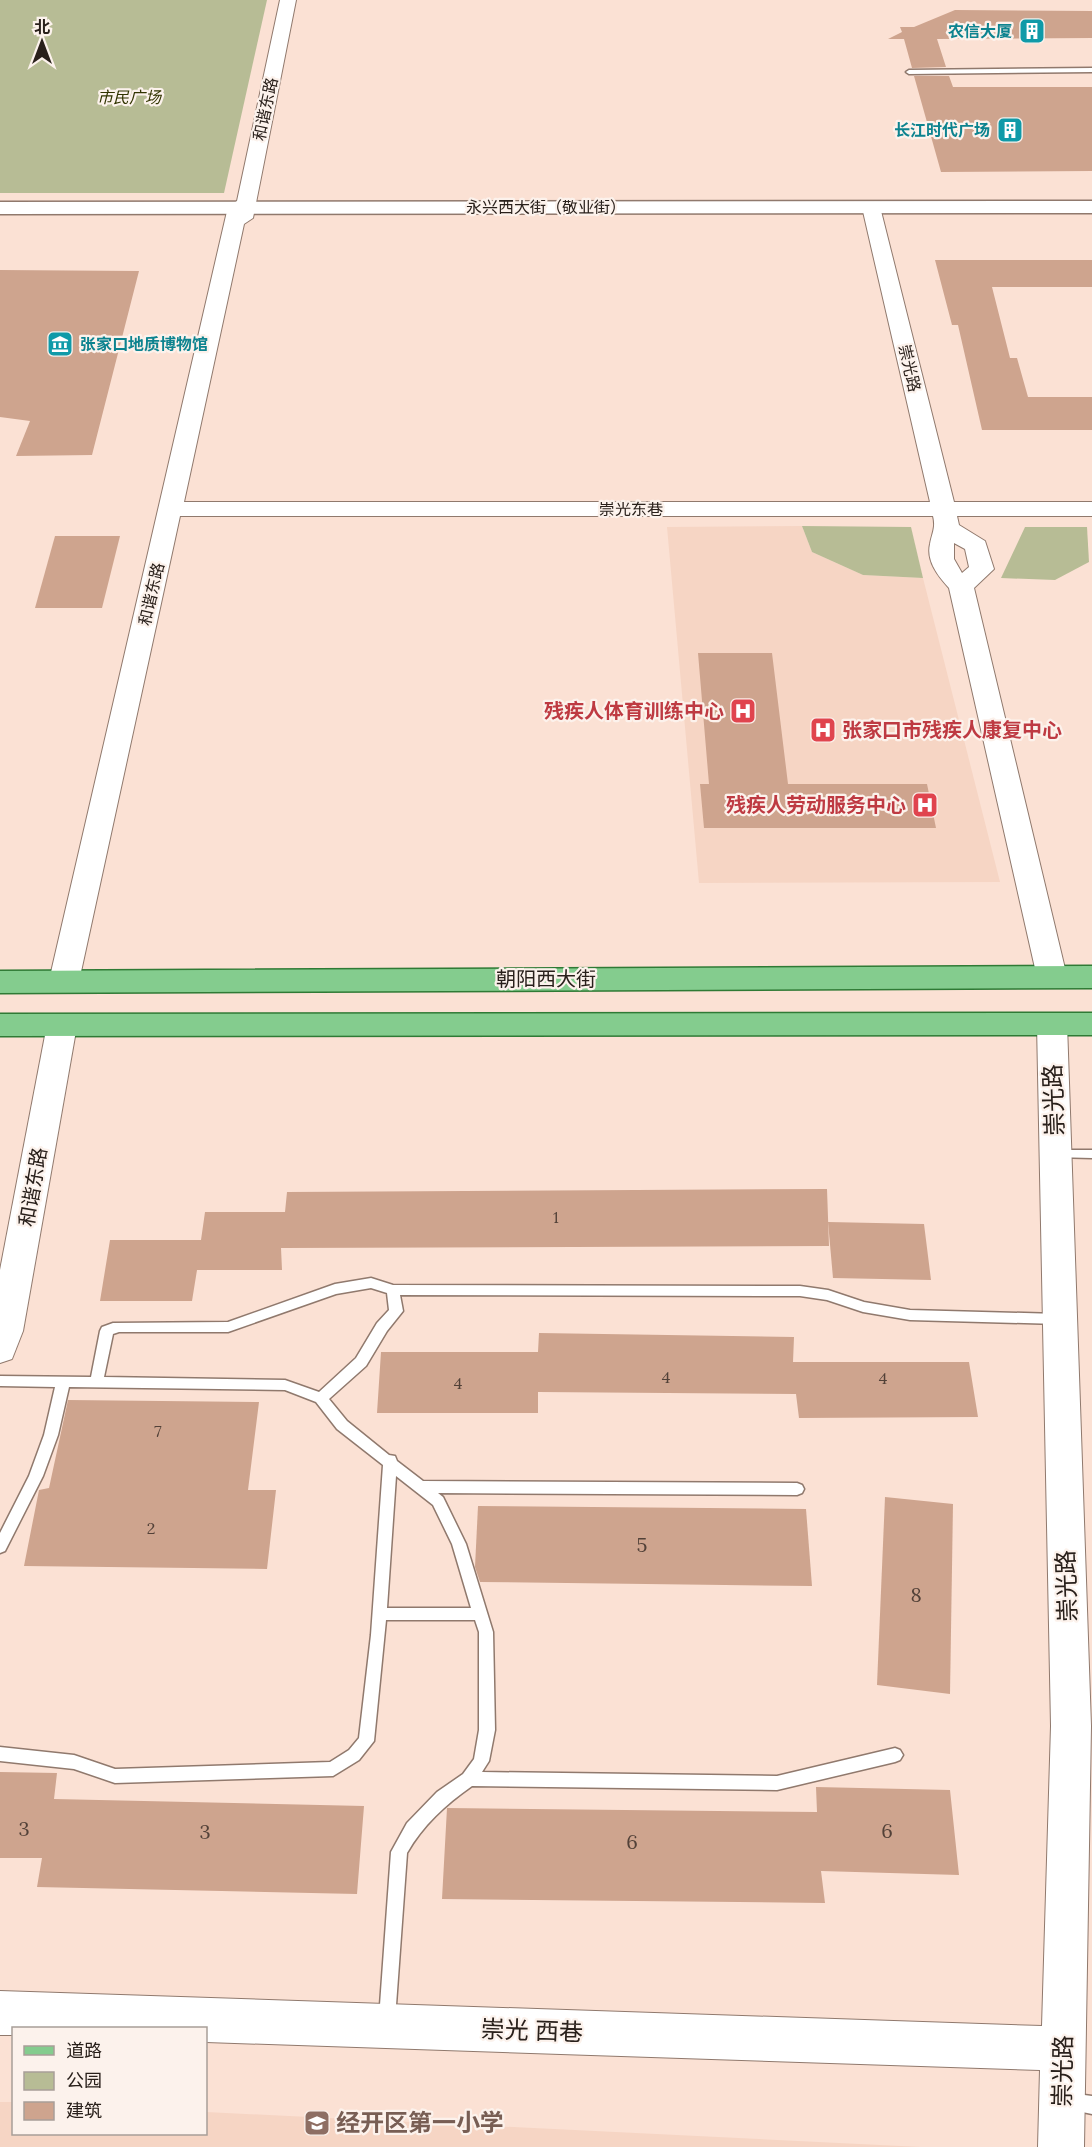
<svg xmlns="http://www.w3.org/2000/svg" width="1092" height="2147" viewBox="0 0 1092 2147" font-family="Lora,'Noto Sans SC',serif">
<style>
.built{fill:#f6d5c4}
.green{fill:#b7bc95}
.building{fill:#cea48e}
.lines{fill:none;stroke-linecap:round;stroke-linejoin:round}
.service-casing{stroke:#90796d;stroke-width:3}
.tertiary-casing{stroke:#90796d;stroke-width:2}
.secondary-casing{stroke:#90796d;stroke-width:3}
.primary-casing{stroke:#2f7a35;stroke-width:3}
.service{fill:#fff;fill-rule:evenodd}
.tertiary{fill:#fff;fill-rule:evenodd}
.secondary{fill:#fff;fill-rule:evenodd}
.primary{fill:#84cc8e;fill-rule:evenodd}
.labels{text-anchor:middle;stroke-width:4.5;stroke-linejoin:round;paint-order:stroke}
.far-culture-label{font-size:16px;font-weight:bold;fill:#0d838f;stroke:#fcf2ec;text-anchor:end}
.far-park-label{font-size:16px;font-style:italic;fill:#313400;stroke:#fcf2ec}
.far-street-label{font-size:16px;fill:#29201b;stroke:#fcf2ec}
.number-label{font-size:16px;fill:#524138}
.health-label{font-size:20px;font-weight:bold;fill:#be3a42;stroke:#fcf2ec;text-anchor:end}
.street-label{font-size:20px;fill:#29201b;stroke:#fcf2ec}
.near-number-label{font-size:20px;fill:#524138}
.near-street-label{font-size:24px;fill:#29201b;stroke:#fcf2ec}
.near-education-label{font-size:24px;font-weight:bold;fill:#785e54;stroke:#fcf2ec;text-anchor:start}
</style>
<rect width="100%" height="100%" fill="#fbe1d4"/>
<g class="built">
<path d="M 802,526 L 812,552 L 863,575 L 923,578 L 1000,882 L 699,883 L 667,527 Z"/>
<path d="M 0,2102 L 13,2102 L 14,2134 L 206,2134 L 206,2112 L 921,2147 L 0,2147 Z"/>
</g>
<g class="green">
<path d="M 0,0 L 267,0 L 224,193 L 0,193 Z"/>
<path d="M 802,526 L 911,527 L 923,578 L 863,575 L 812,552 Z"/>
<path d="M 1025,527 L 1087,527 L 1089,562 L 1055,580 L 1001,578 Z"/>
</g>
<g class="building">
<path d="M 955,10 L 1092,11 L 1092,38 L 937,39 L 946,67 L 912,68 L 904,39 L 888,39 L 902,32 L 900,27 L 914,27 Z"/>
<path d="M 914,76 L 949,76 L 953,87 L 1092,87 L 1092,171 L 941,172 Z"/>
<path d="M 935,260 L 1092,260 L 1092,287 L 992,287 L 1010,358 L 1017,358 L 1028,397 L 1092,397 L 1092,430 L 982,430 L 958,325 L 952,325 Z"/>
<path d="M 0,270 L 139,271 L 92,455 L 16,456 L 30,421 L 0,417 Z"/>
<path d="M 55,536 L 120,536 L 102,608 L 35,608 Z"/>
<path d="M 698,653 L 772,653 L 788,784 L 927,784 L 936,828 L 704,828 L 700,784 L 709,784 Z"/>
<path d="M 827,1189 L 829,1246 L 281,1248 L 282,1270 L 197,1270 L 192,1301 L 100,1301 L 110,1240 L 201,1240 L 205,1212 L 285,1212 L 287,1192 Z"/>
<path d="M 828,1222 L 924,1224 L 931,1280 L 833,1278 Z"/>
<path d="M 539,1333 L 794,1337 L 793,1362 L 969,1362 L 978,1417 L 799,1418 L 796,1394 L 538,1392 L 538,1413 L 377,1413 L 381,1352 L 538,1352 Z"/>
<path d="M 68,1400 L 259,1402 L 248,1490 L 276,1490 L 267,1569 L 24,1566 L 39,1490 L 49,1488 Z"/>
<path d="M 885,1497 L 953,1504 L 950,1694 L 877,1685 Z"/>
<path d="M 478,1506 L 806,1509 L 812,1586 L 480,1582 L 475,1567 Z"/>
<path d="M 0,1772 L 57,1773 L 54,1799 L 364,1806 L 357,1894 L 37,1887 L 42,1858 L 0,1858 Z"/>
<path d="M 816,1787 L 950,1790 L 959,1875 L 821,1871 L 825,1903 L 442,1899 L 447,1808 L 817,1812 Z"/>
</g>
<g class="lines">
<g class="service-casing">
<g id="service">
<path d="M 1092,68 L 1092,72 L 909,74 L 906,72 L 909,70 Z"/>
<path d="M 1057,1150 L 1092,1150 L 1092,1158 L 1053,1157 L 1051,1154 L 1053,1151 Z"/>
<path d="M 371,1278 L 393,1285 L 800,1286 L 828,1290 L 864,1302 L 910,1310 L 1058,1314 L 1063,1315 L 1065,1319 L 1063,1323 L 1058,1324 L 910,1320 L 863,1312 L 827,1300 L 800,1296 L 400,1295 L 403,1311 L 387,1331 L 366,1366 L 329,1399 L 347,1421 L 389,1455 L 395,1456 L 397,1461 L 423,1481 L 797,1483 L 802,1485 L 804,1489 L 802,1493 L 797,1495 L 438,1493 L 443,1497 L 466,1544 L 493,1632 L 495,1730 L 489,1761 L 482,1772 L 777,1776 L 895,1748 L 900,1750 L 903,1755 L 900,1760 L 895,1762 L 777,1790 L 472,1786 C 445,1805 423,1825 407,1853 L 395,2019 L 393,2025 L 387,2027 L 381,2025 L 379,2019 L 391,1852 L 407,1823 L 437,1792 L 463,1774 L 474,1759 L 479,1730 L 479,1632 L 475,1620 L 386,1620 L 374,1741 L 359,1760 L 333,1776 L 115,1783 L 74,1769 L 0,1761 L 0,1747 L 74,1755 L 115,1769 L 330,1762 L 349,1750 L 359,1738 L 371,1635 L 383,1465 L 337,1429 L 316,1402 L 285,1390 L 69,1387 L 58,1435 L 43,1476 L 5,1551 L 0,1553 L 0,1533 L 29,1476 L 44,1435 L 55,1387 L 0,1386 L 0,1376 L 91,1377 L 100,1331 L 102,1327 L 113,1323 L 228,1322 L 335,1284 ZM 371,1288 L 387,1293 L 389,1310 L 377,1323 L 356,1358 L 319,1392 L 285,1380 L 104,1377 L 113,1334 L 119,1332 L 228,1332 L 336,1294 ZM 396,1476 L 433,1505 L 452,1544 L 471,1608 L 387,1608 Z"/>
<path d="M 1069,2093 L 1092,2096 L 1092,2114 L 1063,2108 L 1060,2102 L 1063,2096 Z"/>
</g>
</g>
<g class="tertiary-casing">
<g id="tertiary">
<path d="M 280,0 L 296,0 L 253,218 L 244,224 L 184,502 L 930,502 L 862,207 L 865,203 L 879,203 L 954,502 L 1092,502 L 1092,516 L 957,516 L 959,525 L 985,541 L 994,569 L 974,588 L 1067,977 L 1063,984 L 1052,987 L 1041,984 L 1037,977 L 949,588 C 938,576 926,561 930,544 C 932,533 936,528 933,516 L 180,516 L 79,981 L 75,988 L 64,991 L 53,988 L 49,981 L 228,207 L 237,201 ZM 954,543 L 965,549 L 969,567 L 962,573 L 954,559 Z"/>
<path d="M 1052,1014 L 1063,1017 L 1067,1024 L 1091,1726 L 1084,2147 L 1038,2147 L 1040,2070 L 206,2042 L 206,2028 L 14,2028 L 14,2035 L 0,2035 L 0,1991 L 1042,2026 L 1051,1726 L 1037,1024 L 1041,1017 Z"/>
<path d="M 62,1015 L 73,1018 L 77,1025 L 23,1331 L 12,1359 L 0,1363 L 0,1270 L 47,1025 L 51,1018 Z"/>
</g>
</g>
<g class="secondary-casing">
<path id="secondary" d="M 1092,201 L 1092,213 L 0,214 L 0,202 Z"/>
</g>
<g class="primary-casing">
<g id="primary">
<path d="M 1092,966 L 1092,988 L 0,993 L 0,971 Z"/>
<path d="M 1092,1013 L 1092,1035 L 0,1036 L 0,1014 Z"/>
</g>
</g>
<use href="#service" class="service"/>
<use href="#tertiary" class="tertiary"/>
<use href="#secondary" class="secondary"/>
<use href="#primary" class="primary"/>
</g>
<defs>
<g id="building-square" transform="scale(1.35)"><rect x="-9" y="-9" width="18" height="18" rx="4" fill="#0f9aa8" stroke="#fcf2ec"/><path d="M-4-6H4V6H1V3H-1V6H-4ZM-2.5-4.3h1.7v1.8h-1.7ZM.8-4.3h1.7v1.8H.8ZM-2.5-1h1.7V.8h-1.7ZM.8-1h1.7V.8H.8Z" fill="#fff"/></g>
<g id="museum-square" transform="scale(1.35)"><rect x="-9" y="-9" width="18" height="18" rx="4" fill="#0f9aa8" stroke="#fcf2ec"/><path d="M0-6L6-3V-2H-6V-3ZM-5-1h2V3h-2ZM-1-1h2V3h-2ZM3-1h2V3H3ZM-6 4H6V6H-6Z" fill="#fff"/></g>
<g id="hospital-square" transform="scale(1.35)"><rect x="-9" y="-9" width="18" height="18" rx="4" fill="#e0444e" stroke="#fcf2ec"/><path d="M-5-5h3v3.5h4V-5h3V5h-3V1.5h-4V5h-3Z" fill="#fff"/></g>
<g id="school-square" transform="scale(1.35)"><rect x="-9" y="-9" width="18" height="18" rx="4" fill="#8d6e63" stroke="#fcf2ec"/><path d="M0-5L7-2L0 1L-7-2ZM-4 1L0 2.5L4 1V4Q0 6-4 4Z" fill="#fff"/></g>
</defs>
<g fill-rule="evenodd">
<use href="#building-square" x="1032" y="31"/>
<use href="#building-square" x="1010" y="130"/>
<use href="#museum-square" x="60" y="344"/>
<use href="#hospital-square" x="743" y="711"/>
<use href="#hospital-square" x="823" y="730"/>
<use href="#hospital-square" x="925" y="805"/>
<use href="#school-square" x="317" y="2123"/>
</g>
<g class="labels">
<g class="far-culture-label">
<text x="1012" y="37">农信大厦</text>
<text x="990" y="136">长江时代广场</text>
<text x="80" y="350" text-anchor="start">张家口地质博物馆</text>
</g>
<g class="far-park-label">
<text x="129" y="103">市民广场</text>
</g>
<g class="far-street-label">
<text transform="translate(265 109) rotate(-78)" y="6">和谐东路</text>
<text x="546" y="213">永兴西大街（敬业街）</text>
<text transform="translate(910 368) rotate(77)" y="6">崇光路</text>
<text x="631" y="515">崇光东巷</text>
<text transform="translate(151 594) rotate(-77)" y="6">和谐东路</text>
</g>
<g class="number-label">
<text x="556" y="1223">1</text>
<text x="666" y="1383">4</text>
<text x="883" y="1384">4</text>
<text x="458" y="1389">4</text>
<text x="158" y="1437">7</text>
<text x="151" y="1534">2</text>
</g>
<g class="health-label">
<text x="724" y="718">残疾人体育训练中心</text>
<text x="842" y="737" text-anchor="start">张家口市残疾人康复中心</text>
<text x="906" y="812">残疾人劳动服务中心</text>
</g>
<g class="street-label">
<text x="546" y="986">朝阳西大街</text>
<text transform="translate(33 1187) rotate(-80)" y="7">和谐东路</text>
</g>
<g class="near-number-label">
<text x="642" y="1552">5</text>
<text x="916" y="1602">8</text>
<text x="24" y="1836">3</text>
<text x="887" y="1838">6</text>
<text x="205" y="1839">3</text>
<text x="632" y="1849">6</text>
</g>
<g class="near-street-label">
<text transform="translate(1054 1100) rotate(-92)" y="8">崇光路</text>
<text transform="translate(1067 1586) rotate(-92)" y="8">崇光路</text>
<text transform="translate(532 2031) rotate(2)" y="8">崇光 西巷</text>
<text transform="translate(1063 2071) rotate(-89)" y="8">崇光路</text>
</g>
<g class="near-education-label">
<text x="336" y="2131">经开区第一小学</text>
</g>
</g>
<rect x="12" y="2027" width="195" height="108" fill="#fcf2ec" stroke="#a89e98" stroke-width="1.5"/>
<rect x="24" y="2046" width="30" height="9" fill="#84cc8e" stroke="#a89e98" stroke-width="1.5"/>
<text x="66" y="2057" font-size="18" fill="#29201b">道路</text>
<rect x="24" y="2072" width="30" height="18" fill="#b7bc95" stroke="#a89e98" stroke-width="1.5"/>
<text x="66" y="2087" font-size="18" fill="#29201b">公园</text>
<rect x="24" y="2102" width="30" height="18" fill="#cea48e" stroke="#a89e98" stroke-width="1.5"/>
<text x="66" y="2117" font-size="18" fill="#29201b">建筑</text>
<g transform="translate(42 42)" stroke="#fcf2ec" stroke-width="4.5" paint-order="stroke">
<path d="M0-4.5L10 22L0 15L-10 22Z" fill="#29201b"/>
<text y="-9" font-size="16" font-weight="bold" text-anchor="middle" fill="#29201b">北</text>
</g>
</svg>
